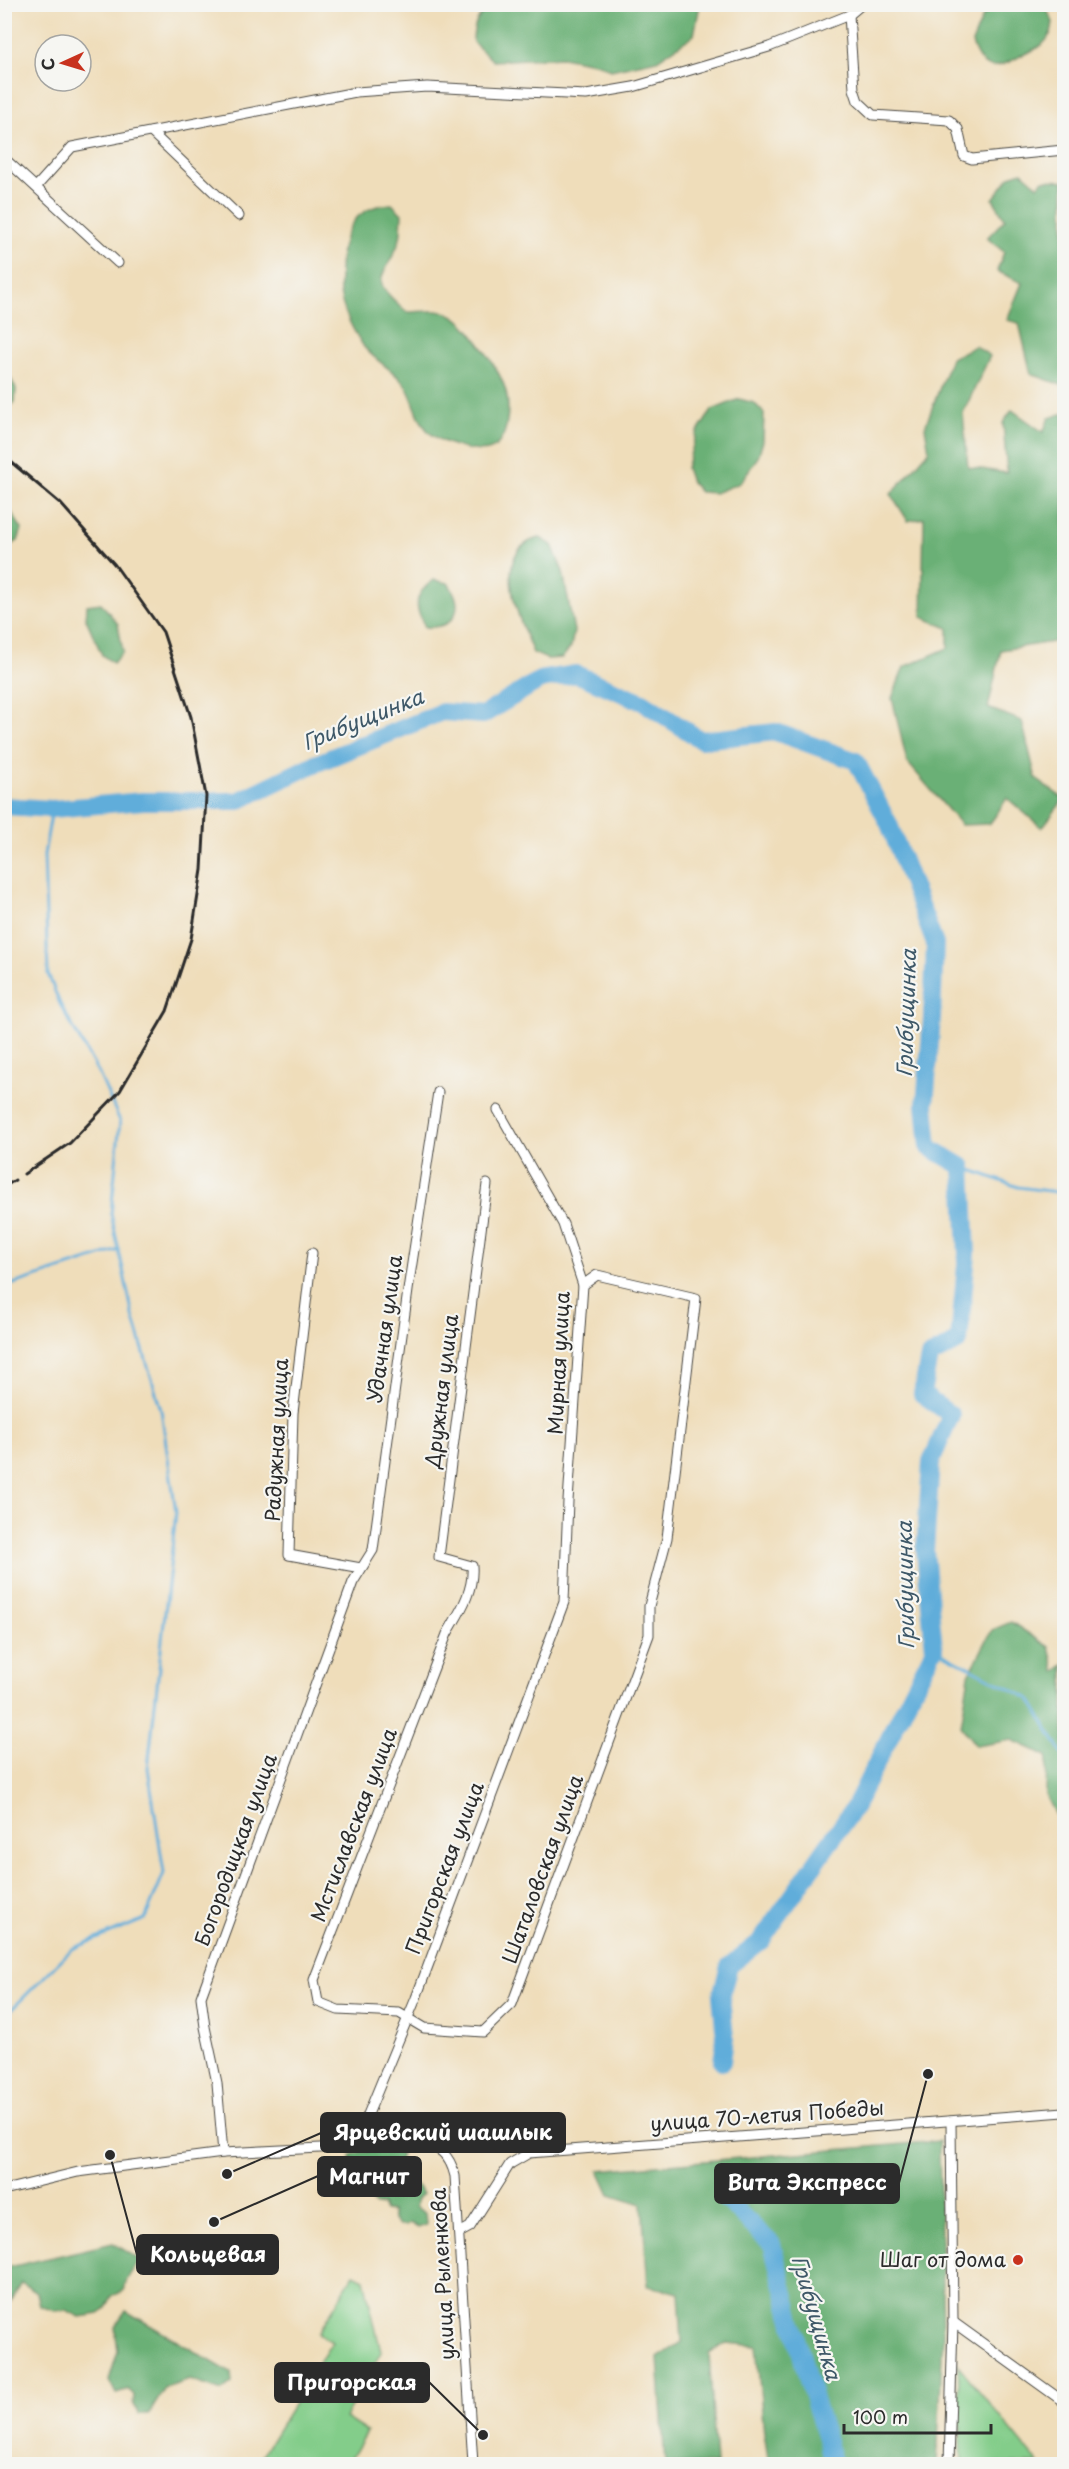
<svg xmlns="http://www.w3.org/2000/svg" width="1069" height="2469" viewBox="0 0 1069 2469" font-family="'Playpen Sans',sans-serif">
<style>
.green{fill:#83cd8a;stroke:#577c5a;stroke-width:1.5}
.forest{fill:#6ab076;stroke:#4a6e50;stroke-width:1.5}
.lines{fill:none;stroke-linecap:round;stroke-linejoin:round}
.stream{stroke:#61adda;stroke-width:3}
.river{stroke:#61adda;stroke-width:18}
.minor-casing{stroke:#484640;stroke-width:11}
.minor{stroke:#fff;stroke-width:9}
.rail{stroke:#2b2b2b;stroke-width:3}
.poi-dot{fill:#c8321e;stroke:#f6f6f2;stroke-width:2}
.labels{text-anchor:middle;stroke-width:4.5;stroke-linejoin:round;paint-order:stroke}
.street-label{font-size:20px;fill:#2b2b2b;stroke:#f6f6f2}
.poi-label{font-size:20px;fill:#2b2b2b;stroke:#f6f6f2;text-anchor:end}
.water-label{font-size:21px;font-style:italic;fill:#3e5868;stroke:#f6f6f2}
.leader{fill:none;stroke:#2b2b2b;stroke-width:2}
.callout-dot{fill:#2b2b2b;stroke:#f6f6f2;stroke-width:2}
.callout{fill:#2b2b2b;stroke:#2b2b2b;stroke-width:2}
.callout-label{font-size:21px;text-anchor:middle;font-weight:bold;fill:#fff}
</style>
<rect width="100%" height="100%" fill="#f6f6f2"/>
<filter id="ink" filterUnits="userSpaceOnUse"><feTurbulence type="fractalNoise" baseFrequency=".0167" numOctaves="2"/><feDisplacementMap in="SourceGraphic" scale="12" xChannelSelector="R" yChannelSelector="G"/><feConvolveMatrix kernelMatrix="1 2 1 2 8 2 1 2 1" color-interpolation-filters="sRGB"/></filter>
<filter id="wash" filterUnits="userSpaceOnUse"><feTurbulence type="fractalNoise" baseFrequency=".008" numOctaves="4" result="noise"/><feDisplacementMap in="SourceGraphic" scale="24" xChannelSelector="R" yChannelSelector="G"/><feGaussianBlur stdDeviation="1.35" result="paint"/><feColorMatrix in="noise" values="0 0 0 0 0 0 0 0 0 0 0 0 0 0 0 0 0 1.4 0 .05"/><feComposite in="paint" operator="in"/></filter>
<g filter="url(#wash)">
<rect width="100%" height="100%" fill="#efddba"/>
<g class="green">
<path d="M 354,2274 L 364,2279 L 381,2352 L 345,2418 L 367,2432 L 348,2464 L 267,2464 L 259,2460 L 332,2342 L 318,2333 Z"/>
<path d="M 958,2365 L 1039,2464 L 962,2464 Z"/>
</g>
<g class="forest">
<path d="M 491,5 L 491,4 L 700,5 L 694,35 L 657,60 L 611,70 L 599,64 L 562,57 L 493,61 L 473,42 C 473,24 478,16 491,5 Z"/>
<path d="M 995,5 L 1040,5 L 1047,10 L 1053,22 C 1052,27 1052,33 1049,36 C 1044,46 1032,51 1022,55 C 998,69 982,76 972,43 L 983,16 Z"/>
<path d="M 1022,172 L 1038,186 L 1043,180 L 1064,181 L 1064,386 L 1031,374 L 1019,323 L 1007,320 L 1022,283 L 997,271 L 1004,252 L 987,238 L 1005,219 L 993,199 L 1010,176 Z"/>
<path d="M 392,204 L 402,214 C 401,222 402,234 399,242 C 383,283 366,277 407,312 C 421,312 439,308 452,315 C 469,323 499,370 505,388 C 510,404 509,433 497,445 C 484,459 442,444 430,433 C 418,422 415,402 407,388 C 398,372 376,362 364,347 C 354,332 343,311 340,293 C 339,286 340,277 340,270 C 341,235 352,206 392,204 Z"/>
<path d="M 975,346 L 990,356 L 963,413 L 968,467 L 1007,473 L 1003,423 L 1012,410 L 1043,432 L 1049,418 L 1064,413 L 1064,654 L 1059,641 L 1001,650 L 988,708 L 1022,721 L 1036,779 L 1064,799 L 1042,828 L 1007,798 L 990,824 L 961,825 L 907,762 L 892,698 L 904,667 L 948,648 L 948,628 L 922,617 L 924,518 L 908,521 L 891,494 L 929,451 L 925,427 L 951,358 Z"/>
<path d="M 5,367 L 16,389 L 15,402 L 5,411 Z"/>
<path d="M 739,399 L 754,403 L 764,413 L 763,441 L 758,457 L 740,483 L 715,493 L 700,492 L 691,482 L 686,468 L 697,433 L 712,410 Z"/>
<path d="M 4,501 L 22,529 L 18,541 L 5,548 Z"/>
<path d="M 540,538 L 552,545 L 563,572 L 574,631 L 571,647 L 562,658 L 547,659 L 533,653 C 522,626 493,564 527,543 C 530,540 536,539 540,538 Z"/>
<path d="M 434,580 L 448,583 C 465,606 457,629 425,627 C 414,607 413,594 434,580 Z"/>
<path d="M 101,603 L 118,624 L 123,652 L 113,663 L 102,655 L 86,619 L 87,605 Z"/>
<path d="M 1011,1622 L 1049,1647 L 1055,1672 L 1064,1665 L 1064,1831 L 1046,1795 L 1047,1756 L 1012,1740 L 976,1746 L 961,1726 L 969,1675 L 992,1630 Z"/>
<path d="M 939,2141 L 943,2335 L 937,2464 L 769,2464 L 764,2433 L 756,2346 L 726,2343 L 709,2354 L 716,2464 L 665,2464 L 658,2358 L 682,2342 L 679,2293 L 648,2286 L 642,2204 L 610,2194 L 599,2170 Z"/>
<path d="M 395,2150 L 401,2155 L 393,2172 L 402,2178 L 403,2185 L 410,2182 L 418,2187 L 422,2194 L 417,2199 L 415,2207 L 425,2213 L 426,2225 L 418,2228 L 410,2223 L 406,2226 L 399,2226 L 393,2219 L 392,2212 L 385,2211 L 382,2205 L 376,2205 L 370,2200 L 360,2199 C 353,2189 349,2183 355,2171 L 350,2164 L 351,2155 L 359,2152 Z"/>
<path d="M 113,2243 L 140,2260 L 127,2279 L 124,2291 L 112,2296 L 105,2310 L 99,2314 L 80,2317 L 66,2310 L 55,2311 L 40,2306 L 37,2293 L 22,2283 L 11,2301 L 5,2299 L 5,2268 Z"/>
<path d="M 126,2311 L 231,2373 L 232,2383 L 222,2391 L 190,2380 L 165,2388 L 149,2414 L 139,2414 L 133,2405 L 134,2395 L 129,2390 L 116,2394 L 109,2380 L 118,2351 L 115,2327 Z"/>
</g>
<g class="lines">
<g class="stream">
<path d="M 963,1167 L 1018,1187 L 1064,1193"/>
<path d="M 4,1287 L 119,1250"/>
<path d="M 934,1649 L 1030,1699 L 1064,1757"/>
<path d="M 4,2017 L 72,1949 L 145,1919 L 164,1873 L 148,1768 L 176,1512 L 161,1410 L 133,1316 L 111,1214 L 120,1121 L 99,1074 L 60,1004 L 48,974 L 44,855 L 52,809"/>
</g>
<g class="river">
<path d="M 4,806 L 52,809 L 143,801 L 238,801 L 310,766 L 442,712 L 483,715 L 540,680 L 576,674 L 643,702 L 701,740 L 776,732 L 856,761 L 889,824 L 935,944 L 932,1018 L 925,1105 L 929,1147 L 963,1167 L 967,1254 L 959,1341 L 929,1357 L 922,1394 L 951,1415 L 931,1462 L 925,1551 L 934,1649 L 855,1806 L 761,1941 L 729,1966 L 721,1996 L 725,2038 L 722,2062"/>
<path d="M 726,2200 L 772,2244 L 808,2380 L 834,2464"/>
</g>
</g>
</g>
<g filter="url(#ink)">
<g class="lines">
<g class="minor-casing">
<g id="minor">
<path d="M 849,15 L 854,89 L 858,101 L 873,115 L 949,120 L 958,129 L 964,156 L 972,159 L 1064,150"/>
<path d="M 151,132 L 239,216"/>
<path d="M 4,158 L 118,263"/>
<path d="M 36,187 L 72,147 L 356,92 L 427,87 L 586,95 L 633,87 L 769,47 L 849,15 L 862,4"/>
<path d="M 487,1184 L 439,1557 L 472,1566 C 474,1592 459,1613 447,1634 L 314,1980 L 318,2002 L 338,2010 L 399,2013 L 424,2028 L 483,2032 L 512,2004 L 649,1635 L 649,1606 L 667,1538 L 696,1298 L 597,1275 L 583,1285"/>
<path d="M 312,1253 L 293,1413 L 289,1555 L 361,1568"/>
<path d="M 355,2146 L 416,1998 L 564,1602 L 568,1501 L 583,1285 L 563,1224 L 498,1110"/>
<path d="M 223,2153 L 217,2083 L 205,2027 L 201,1997 L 353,1582 L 373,1550 L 409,1283 L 438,1092"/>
<path d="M 4,2190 L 78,2172 L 223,2153 L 418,2143 C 439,2145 450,2155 455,2176 L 473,2464"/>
<path d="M 459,2233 L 470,2227 L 510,2164 L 529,2153 L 1064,2112"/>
<path d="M 953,2322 L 1064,2402"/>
<path d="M 949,2464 L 953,2322 L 951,2121"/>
</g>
</g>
<use href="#minor" class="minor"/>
<g class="rail">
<path d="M 4,456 L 61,504 L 115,565 L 163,632 L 191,717 L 206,796 L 202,870 L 191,939 L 167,1011 L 120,1091 L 70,1143 L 24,1174"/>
<path d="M 4,1187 L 15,1180"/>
</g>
</g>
</g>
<circle class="poi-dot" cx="1018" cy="2260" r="6"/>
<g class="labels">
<g class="street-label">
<text transform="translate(385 1329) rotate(-82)" y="7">Удачная улица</text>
<text transform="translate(559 1363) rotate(-87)" y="7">Мирная улица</text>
<text transform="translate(442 1391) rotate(-83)" y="7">Дружная улица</text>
<text transform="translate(277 1440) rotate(-87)" y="7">Радужная улица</text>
<text transform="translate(354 1825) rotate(-69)" y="7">Мстиславская улица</text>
<text transform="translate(236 1850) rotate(-70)" y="7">Богородицкая улица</text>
<text transform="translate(445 1868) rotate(-69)" y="7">Пригорская улица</text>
<text transform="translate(543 1869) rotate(-70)" y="7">Шаталовская улица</text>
<text transform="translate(767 2116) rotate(-4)" y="7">улица 70-летия Победы</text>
<text transform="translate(443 2274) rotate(-93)" y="7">улица Рыленкова</text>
</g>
<g class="poi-label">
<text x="1006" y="2267">Шаг от дома</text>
</g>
<g class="water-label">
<text transform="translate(363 720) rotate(-22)" y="7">Грибущинка</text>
<text transform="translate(907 1013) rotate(-88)" y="7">Грибущинка</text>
<text transform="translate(906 1585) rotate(-91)" y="7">Грибущинка</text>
<text transform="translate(816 2318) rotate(74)" y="7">Грибущинка</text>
</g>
</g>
<path class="leader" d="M227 2174L321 2133M214 2222L318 2176M928 2074L899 2183M110 2155L137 2255M483 2435L429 2382"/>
<g class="callout-dot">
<circle cx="227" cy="2174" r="6"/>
<circle cx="214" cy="2222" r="6"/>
<circle cx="928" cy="2074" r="6"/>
<circle cx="110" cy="2155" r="6"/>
<circle cx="483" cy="2435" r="6"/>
</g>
<g class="callout">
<rect x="321" y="2113" width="244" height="39" rx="6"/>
<rect x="318" y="2157" width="103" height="39" rx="6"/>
<rect x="715" y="2164" width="184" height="39" rx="6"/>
<rect x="137" y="2235" width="141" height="39" rx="6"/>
<rect x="275" y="2363" width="154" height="39" rx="6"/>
</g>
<g class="callout-label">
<text x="443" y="2140">Ярцевский шашлык</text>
<text x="369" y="2184">Магнит</text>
<text x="807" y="2190">Вита Экспресс</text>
<text x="208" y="2262">Кольцевая</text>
<text x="352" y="2390">Пригорская</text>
</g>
<rect width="1069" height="2469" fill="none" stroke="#f6f6f2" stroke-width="24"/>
<g transform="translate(63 63) rotate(266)"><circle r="28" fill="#f6f6f2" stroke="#a5a5a2" stroke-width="1.5"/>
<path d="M0-4.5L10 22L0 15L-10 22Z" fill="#c8321e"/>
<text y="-9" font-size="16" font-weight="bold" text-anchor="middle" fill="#2b2b2b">С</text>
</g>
<path d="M844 2424v9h147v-9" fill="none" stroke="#2b2b2b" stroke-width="3"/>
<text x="853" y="2424" font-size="18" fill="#2b2b2b" stroke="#f6f6f2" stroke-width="4.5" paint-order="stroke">100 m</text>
</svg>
